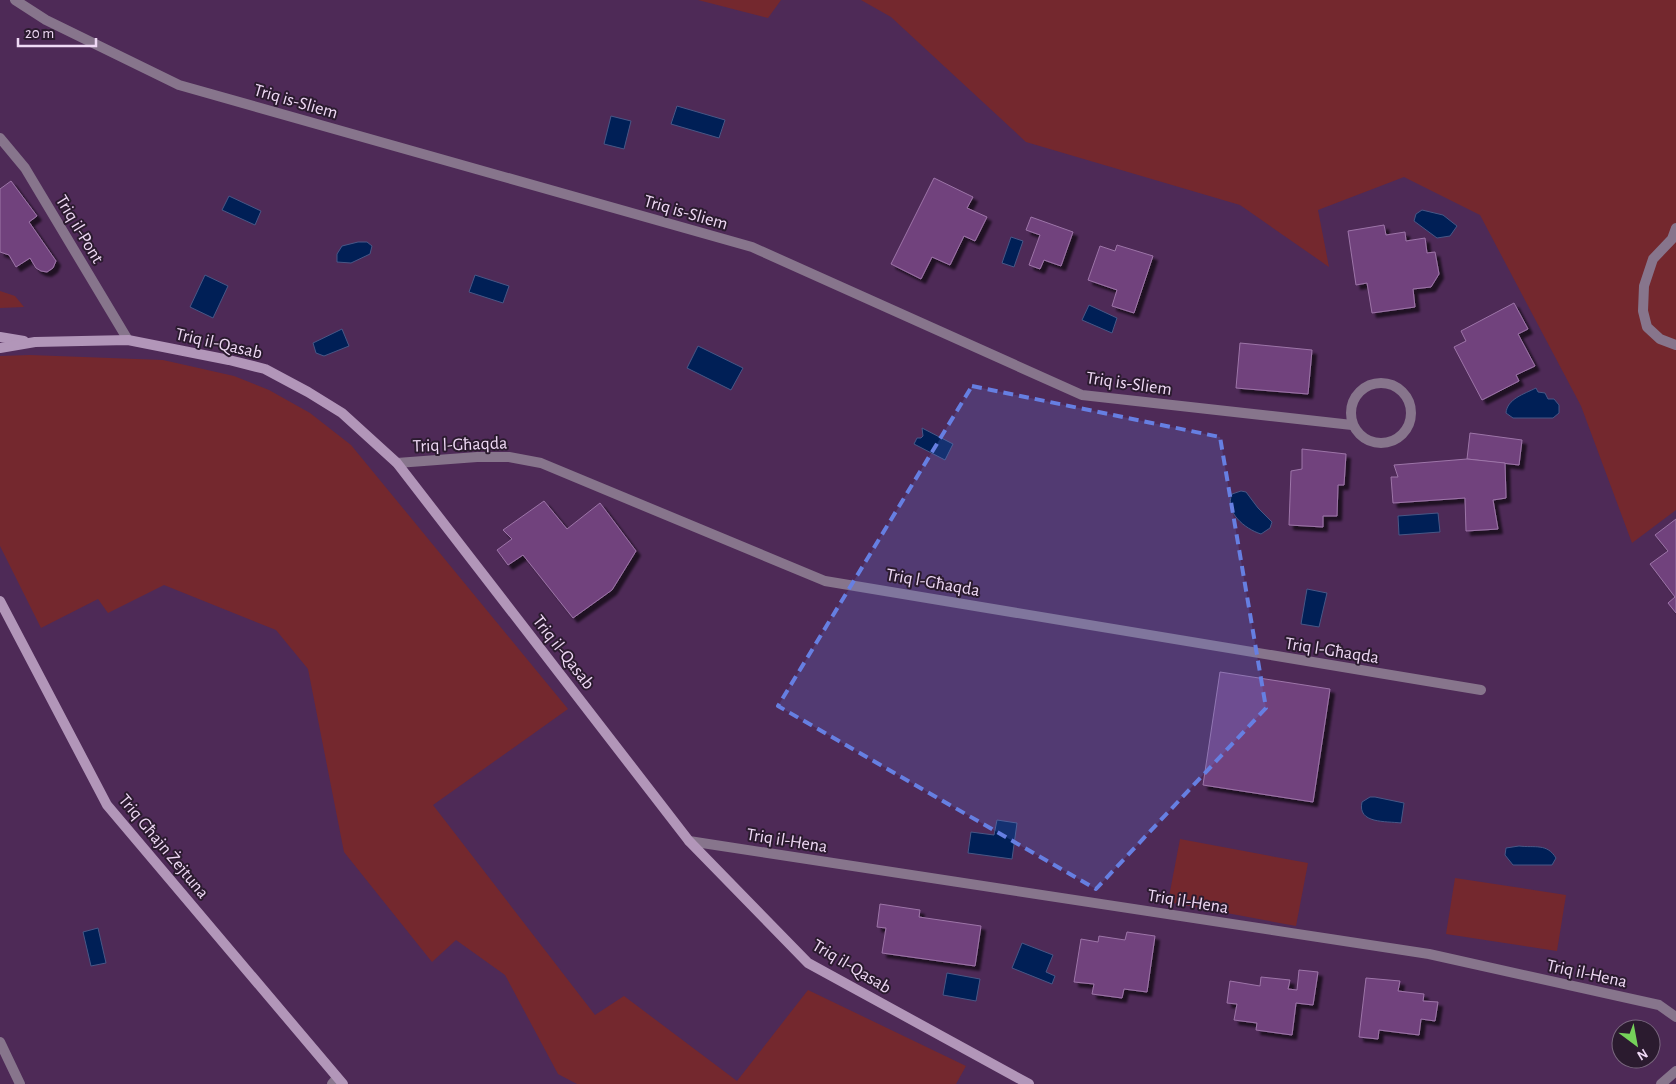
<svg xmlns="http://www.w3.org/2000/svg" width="1676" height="1084" viewBox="0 0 1676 1084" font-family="'Alegreya Sans',sans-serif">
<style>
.green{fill:#74282e}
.water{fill:#001f56;stroke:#485786}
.building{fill:#71427d;stroke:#9d75a8;filter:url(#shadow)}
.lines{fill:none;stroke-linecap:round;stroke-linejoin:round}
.street{stroke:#87758c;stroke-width:10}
.secondary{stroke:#b296b9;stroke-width:10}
.marked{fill:#667fe2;fill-opacity:0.2;stroke:#667fe2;stroke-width:4;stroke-dasharray:10 6;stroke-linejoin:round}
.labels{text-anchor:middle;stroke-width:4;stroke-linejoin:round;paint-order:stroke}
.street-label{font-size:18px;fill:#efd9f5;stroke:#2b1b2f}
</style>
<defs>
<filter id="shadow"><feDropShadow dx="4.5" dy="4.5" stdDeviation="1" flood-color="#0009"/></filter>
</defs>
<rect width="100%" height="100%" fill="#4e2a57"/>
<g class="green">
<path d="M 698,0 L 781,0 L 768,18 Z"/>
<path d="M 861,0 L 1676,0 L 1676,510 L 1632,543 L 1581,406 L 1480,215 L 1404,177 L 1318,210 L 1329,267 L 1240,205 L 1026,142 L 891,17 Z"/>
<path d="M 0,291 L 15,296 L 24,307 L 0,308 Z"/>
<path d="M 30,355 L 163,360 L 234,376 L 269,390 L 310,413 L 351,445 L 568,709 L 433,805 L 595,1015 L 624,996 L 737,1081 L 808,990 L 966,1066 L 956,1084 L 577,1084 L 558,1074 L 505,975 L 456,940 L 432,962 L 344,852 L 308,669 L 276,630 L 164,585 L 108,613 L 98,599 L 41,628 L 0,546 L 0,356 Z"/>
<path d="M 1180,839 L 1308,863 L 1296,926 L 1168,902 Z"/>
<path d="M 1455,878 L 1566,895 L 1557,951 L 1446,934 Z"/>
</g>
<g class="water">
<path d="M 677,106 L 725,120 L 719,138 L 671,124 Z"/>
<path d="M 611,116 L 631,121 L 624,149 L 604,144 Z"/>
<path d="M 229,196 L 261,211 L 255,225 L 222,210 Z"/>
<path d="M 1422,210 L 1443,215 L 1457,226 L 1450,236 L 1437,238 L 1414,221 L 1416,214 Z"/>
<path d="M 1011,237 L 1023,241 L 1014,267 L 1002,263 Z"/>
<path d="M 358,242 L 367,242 L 372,246 L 370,254 L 351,263 L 337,262 L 337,254 L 342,246 Z"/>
<path d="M 205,275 L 228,286 L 213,318 L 190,307 Z"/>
<path d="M 475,275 L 509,286 L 503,303 L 469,292 Z"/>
<path d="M 1089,305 L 1117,318 L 1112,333 L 1082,320 Z"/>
<path d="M 342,329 L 349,346 L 324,356 L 316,353 L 313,343 Z"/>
<path d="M 698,346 L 743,368 L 731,390 L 687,368 Z"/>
<path d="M 1536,388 L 1538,392 L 1545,393 L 1548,399 L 1554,399 L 1559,405 L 1559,413 L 1553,418 L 1513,418 L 1506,413 C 1507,399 1524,394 1536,388 Z"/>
<path d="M 922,428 L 953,444 L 945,460 L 914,444 L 917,438 L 921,438 L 923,436 Z"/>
<path d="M 1241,491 L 1246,492 L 1258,508 L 1272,522 L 1270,528 L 1261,534 C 1245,529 1224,512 1232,494 Z"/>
<path d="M 1438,513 L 1440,532 L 1399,535 L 1398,516 Z"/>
<path d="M 1307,589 L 1327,593 L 1319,627 L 1301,624 Z"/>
<path d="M 1370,797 L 1375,797 L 1404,803 L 1401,823 C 1386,821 1357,824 1362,802 Z"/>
<path d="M 997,820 L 1017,823 L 1012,859 L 968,853 L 971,832 L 994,835 Z"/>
<path d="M 1519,846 C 1535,848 1547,843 1556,858 L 1552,865 L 1513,865 L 1505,855 L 1506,848 Z"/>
<path d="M 98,928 L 106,963 L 91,966 L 83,932 Z"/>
<path d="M 1022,943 L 1053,955 L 1046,972 L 1055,976 L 1052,984 L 1012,968 Z"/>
<path d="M 947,973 L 980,979 L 976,1001 L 943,995 Z"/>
</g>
<g class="building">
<path d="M 934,178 L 973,197 L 967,208 L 987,217 L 975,241 L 964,236 L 950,265 L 932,257 L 921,279 L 891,264 Z"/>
<path d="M 11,181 L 37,216 L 29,222 L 56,261 L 53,268 L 47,272 L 41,271 L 36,268 L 30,258 L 16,267 L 9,255 L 0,252 L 0,189 Z"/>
<path d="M 1031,217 L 1073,232 L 1061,266 L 1044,260 L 1040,269 L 1029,265 L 1040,235 L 1026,230 Z"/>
<path d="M 1384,225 L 1386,235 L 1405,232 L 1406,241 L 1425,238 L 1427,253 L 1435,252 L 1439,274 L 1431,287 L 1413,289 L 1415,307 L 1372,313 L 1367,283 L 1356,285 L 1348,231 Z"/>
<path d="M 1117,245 L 1153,256 L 1134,313 L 1112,306 L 1117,290 L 1088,280 L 1100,246 L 1115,251 Z"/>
<path d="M 1514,303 L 1528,329 L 1518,334 L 1535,366 L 1516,375 L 1519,381 L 1482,400 L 1454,347 L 1466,341 L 1461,331 Z"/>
<path d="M 1240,343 L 1312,350 L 1308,394 L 1236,388 Z"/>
<path d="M 1470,433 L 1522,440 L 1519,465 L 1467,459 Z"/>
<path d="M 1302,449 L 1346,454 L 1344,485 L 1338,485 L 1337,516 L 1323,516 L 1323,527 L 1289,525 L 1291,471 L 1302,469 Z"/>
<path d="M 1467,459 L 1505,463 L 1506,498 L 1493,500 L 1498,529 L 1466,531 L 1465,498 L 1393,503 L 1391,477 L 1398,477 L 1394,465 Z"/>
<path d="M 544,501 L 567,529 L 600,503 L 636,551 L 612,590 L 573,618 L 523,555 L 508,565 L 497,550 L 512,539 L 503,530 Z"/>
<path d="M 1676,519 L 1676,613 L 1668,603 L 1675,597 L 1650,564 L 1668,551 L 1655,535 Z"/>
<path d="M 1220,672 L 1330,689 L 1313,802 L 1203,785 Z"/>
<path d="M 880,904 L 920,910 L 919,917 L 981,926 L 975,966 L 882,953 L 886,928 L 877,927 Z"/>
<path d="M 1127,932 L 1155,936 L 1147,992 L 1124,989 L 1122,998 L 1092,994 L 1094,984 L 1074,982 L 1081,939 L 1098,942 L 1099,936 L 1125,940 Z"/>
<path d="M 1299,970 L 1318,972 L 1313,1005 L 1296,1003 L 1292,1035 L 1256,1030 L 1257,1023 L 1234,1020 L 1237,1004 L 1227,1003 L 1230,981 L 1260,986 L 1261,977 L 1290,980 L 1288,989 L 1297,990 Z"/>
<path d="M 1366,978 L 1400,981 L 1398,991 L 1424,994 L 1423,1001 L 1438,1002 L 1435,1021 L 1421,1019 L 1419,1035 L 1379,1030 L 1378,1039 L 1359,1037 Z"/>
</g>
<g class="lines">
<g class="street">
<path d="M 15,0 L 46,20 L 179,85 L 752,247 L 1082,395 L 1352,425"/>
<path d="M 0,138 L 25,168 L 128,340"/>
<path d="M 1676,228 L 1672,239 L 1653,259 L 1644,286 L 1643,311 L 1647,327 L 1660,339 L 1676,345"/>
<circle cx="1381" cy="413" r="30"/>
<path d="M 397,463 L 477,457 L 509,457 L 541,463 L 825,581 L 1481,690"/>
<path d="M 689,841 L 1429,954 L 1659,1005 L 1676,1017"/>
<path d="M 0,1042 L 20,1084"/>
<path d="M 332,1084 L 337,1078"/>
<path d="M 1661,1084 L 1676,1071"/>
</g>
<g class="secondary">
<path d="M 0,337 L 24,341"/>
<path d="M 0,348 L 35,342 L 128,340 L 229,360 L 265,369 L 308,392 L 342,413 L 397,463 L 689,841 L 808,963 L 1029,1084"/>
<path d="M 0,601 L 107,805 L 343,1084"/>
</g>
</g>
<path class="marked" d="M 972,386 L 1220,437 L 1266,708 L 1096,889 L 778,706 Z"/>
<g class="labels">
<g class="street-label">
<text transform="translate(296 101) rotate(16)" y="6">Triq is-Sliem</text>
<text transform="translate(686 212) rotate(16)" y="6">Triq is-Sliem</text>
<text transform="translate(80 229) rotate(59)" y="6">Triq il-Pont</text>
<text transform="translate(219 343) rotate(13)" y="6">Triq il-Qasab</text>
<text transform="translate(1129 383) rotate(8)" y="6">Triq is-Sliem</text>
<text transform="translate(460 444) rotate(-2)" y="6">Triq l-Għaqda</text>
<text transform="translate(933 582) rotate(10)" y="6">Triq l-Għaqda</text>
<text transform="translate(1332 650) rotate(9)" y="6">Triq l-Għaqda</text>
<text transform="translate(564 652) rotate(52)" y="6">Triq il-Qasab</text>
<text transform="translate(787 840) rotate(9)" y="6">Triq il-Hena</text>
<text transform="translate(164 846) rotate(50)" y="6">Triq Għajn Żejtuna</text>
<text transform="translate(1188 901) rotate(9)" y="6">Triq il-Hena</text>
<text transform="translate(852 966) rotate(31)" y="6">Triq il-Qasab</text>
<text transform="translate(1587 973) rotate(12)" y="6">Triq il-Hena</text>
</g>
</g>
<g transform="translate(1636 1044) rotate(148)"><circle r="24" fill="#2b1b2f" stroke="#79677e"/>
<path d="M0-4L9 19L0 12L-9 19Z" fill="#75d25a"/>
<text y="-8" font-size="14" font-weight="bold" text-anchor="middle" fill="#efd9f5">N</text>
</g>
<path d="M18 38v8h78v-8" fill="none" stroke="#efd9f5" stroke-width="2.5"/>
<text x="25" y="38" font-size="15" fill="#efd9f5" stroke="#2b1b2f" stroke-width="4" paint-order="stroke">20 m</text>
</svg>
